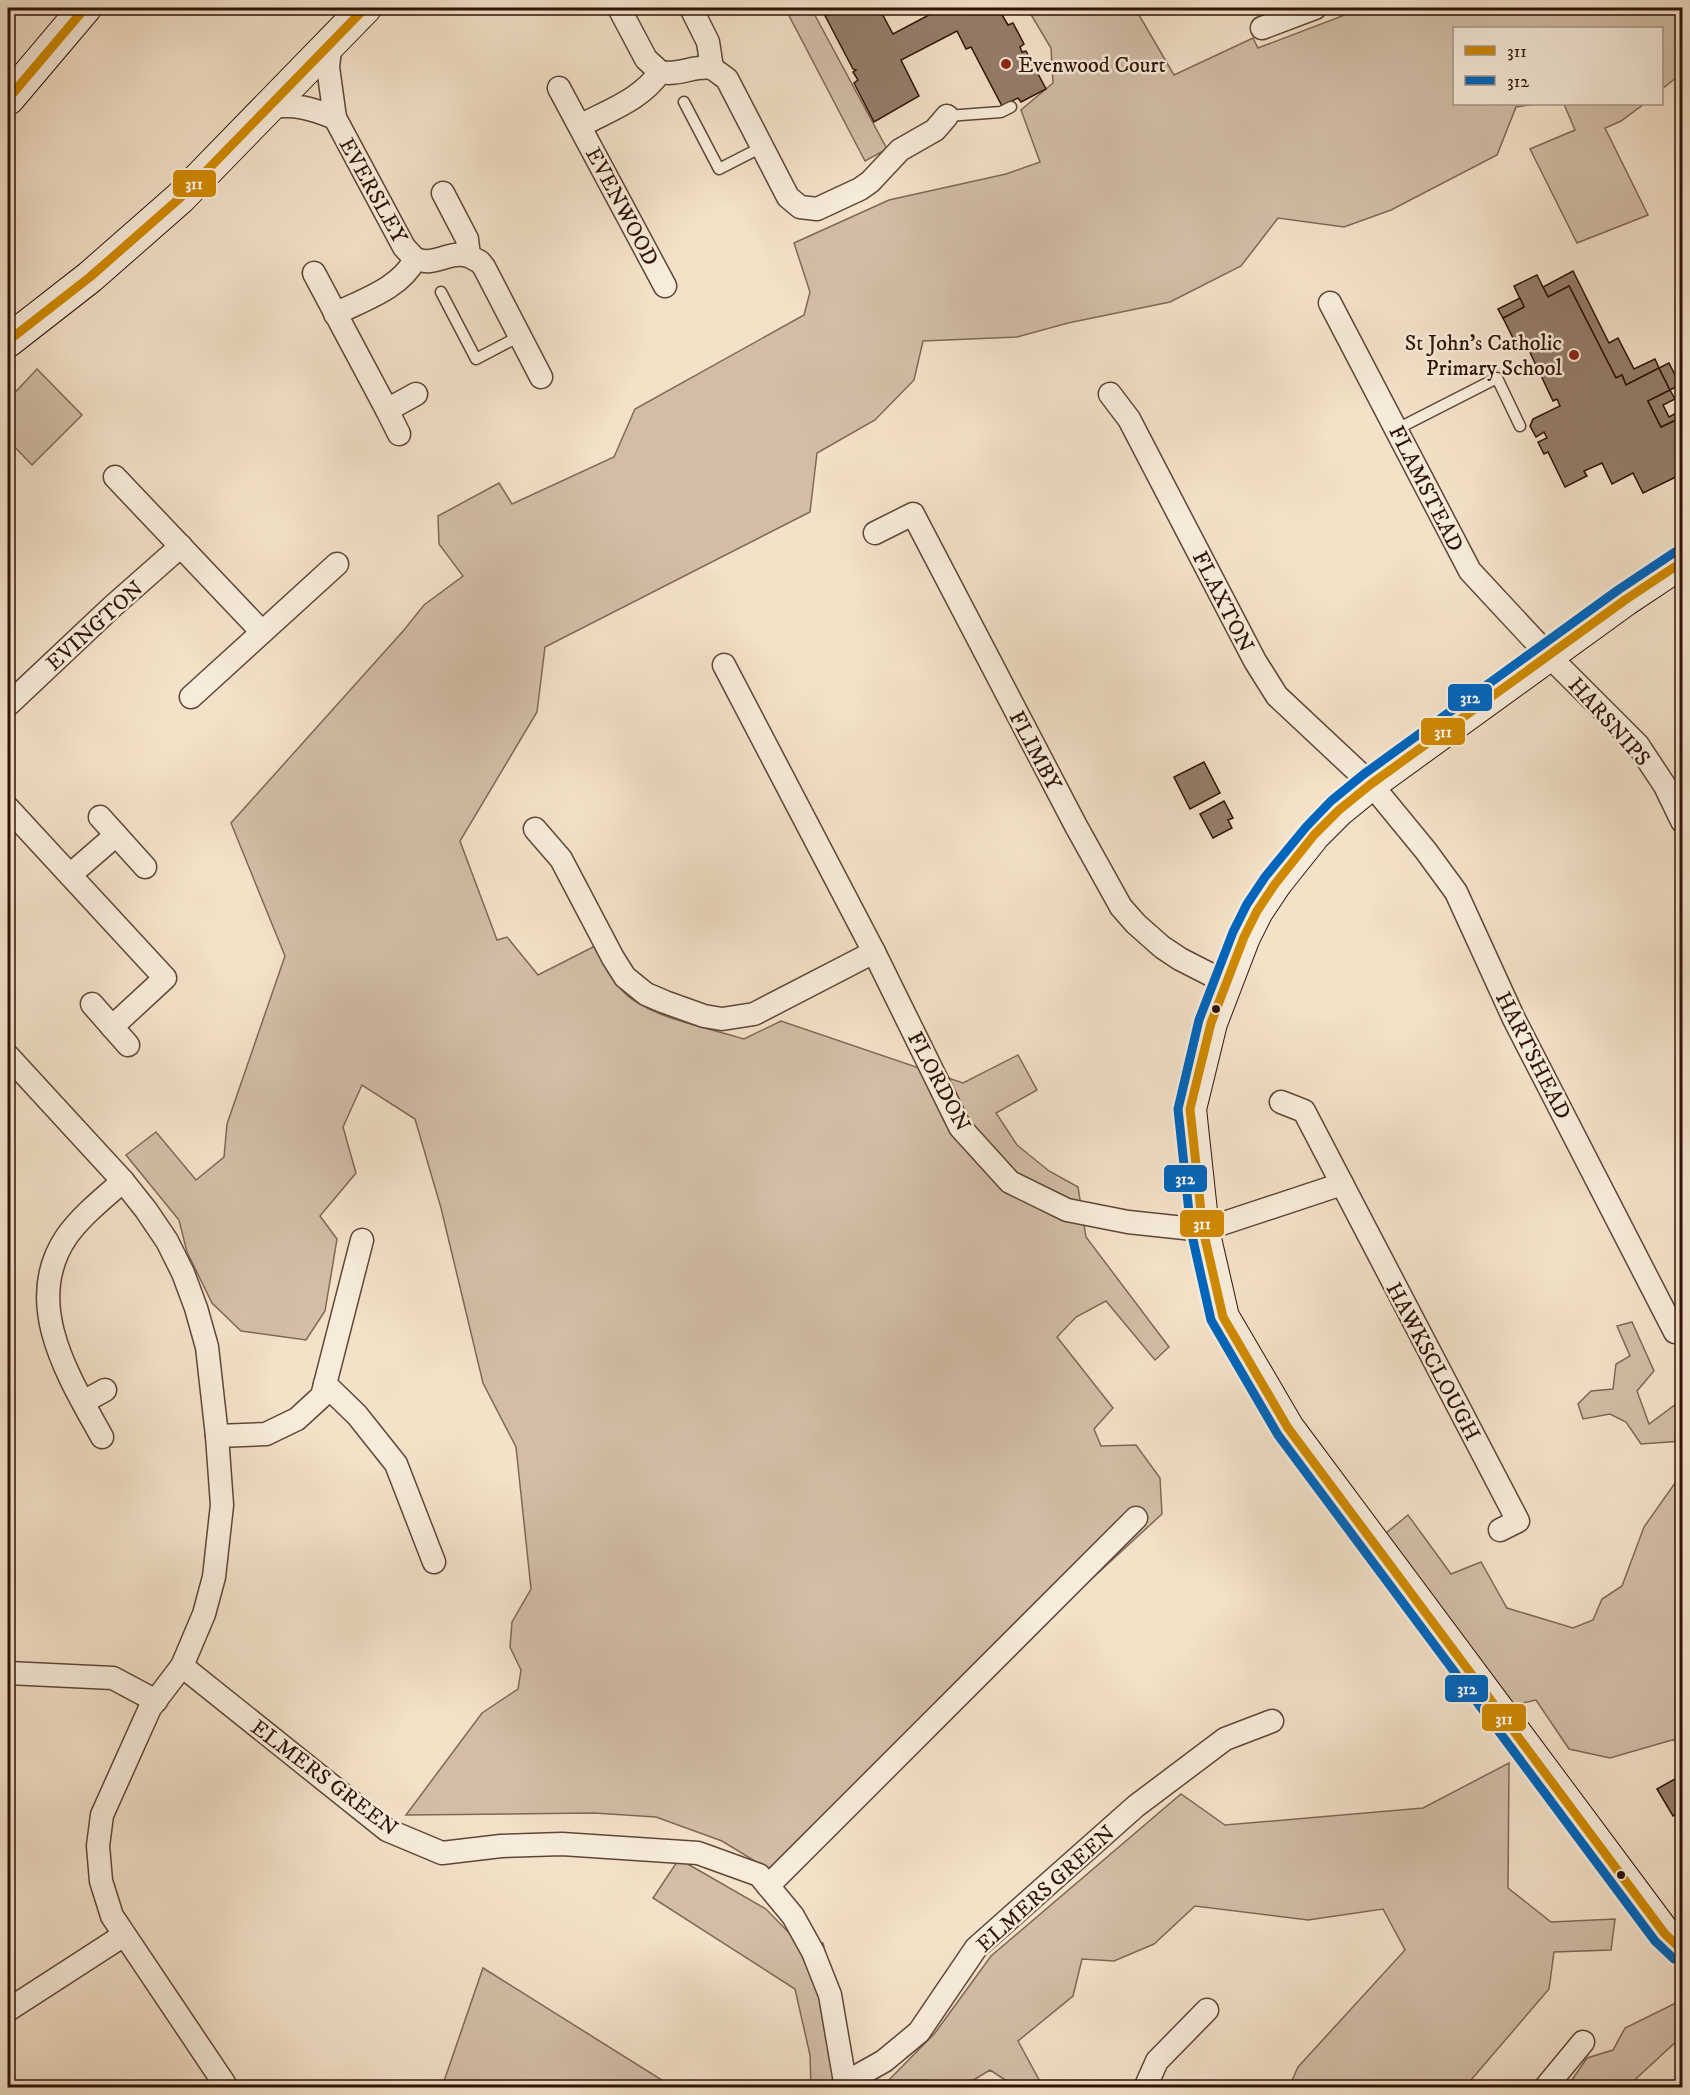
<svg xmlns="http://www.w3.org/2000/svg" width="1690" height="2095" viewBox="0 0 1690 2095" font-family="'IM FELL DW Pica',serif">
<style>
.green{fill:#d2bea7;stroke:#806857;stroke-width:1.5}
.building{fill:#957e6b;stroke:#2f1307;stroke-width:1.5}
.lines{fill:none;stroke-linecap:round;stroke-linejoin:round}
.lane-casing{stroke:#604637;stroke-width:13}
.street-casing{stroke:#604637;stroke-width:25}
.secondary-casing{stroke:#2f1307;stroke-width:34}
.lane{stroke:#f7ecdb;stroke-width:10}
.street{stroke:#f7ecdb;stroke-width:22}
.secondary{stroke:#f7ecdb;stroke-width:32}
.bus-1-casing{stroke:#f7ecdb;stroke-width:14}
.bus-2-casing{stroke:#f7ecdb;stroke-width:14}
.bus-1{stroke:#cf8901;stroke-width:9}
.bus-2{stroke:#0065bd;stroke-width:9}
.poi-dot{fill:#8f2418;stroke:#f7ecdb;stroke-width:2}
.bus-dot{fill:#2f1307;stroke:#f7ecdb;stroke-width:2}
.labels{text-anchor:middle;stroke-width:5;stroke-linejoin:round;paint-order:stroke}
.poi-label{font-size:22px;fill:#2f1307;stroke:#f7ecdb;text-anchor:start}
.street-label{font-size:22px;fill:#2f1307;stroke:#f7ecdb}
.line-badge{stroke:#f7ecdb;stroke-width:2}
.badge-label{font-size:16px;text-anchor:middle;font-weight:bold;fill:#fff}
</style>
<rect width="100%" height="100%" fill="#f3e1c8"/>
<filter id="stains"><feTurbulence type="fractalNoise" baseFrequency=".00333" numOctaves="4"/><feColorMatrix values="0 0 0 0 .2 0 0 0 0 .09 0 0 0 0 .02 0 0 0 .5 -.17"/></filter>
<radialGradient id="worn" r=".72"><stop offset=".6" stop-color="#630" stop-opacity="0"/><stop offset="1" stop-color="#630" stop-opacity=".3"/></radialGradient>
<g class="green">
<path d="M 785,8 L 811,8 L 887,149 L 865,161 Z"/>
<path d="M 1027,8 L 1135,8 L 1174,75 L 1253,38 L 1258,48 L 1363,8 L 1682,8 L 1682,73 L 1662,89 L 1662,28 L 1454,28 L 1454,104 L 1536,104 L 1516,107 L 1497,155 L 1391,210 L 1344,227 L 1278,218 L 1241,266 L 1170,302 L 1068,323 L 1017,337 L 923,341 L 914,380 L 875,420 L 817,453 L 810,512 L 545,647 L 537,712 L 460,841 L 497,940 L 507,937 L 538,975 L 595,946 C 603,960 611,977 621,989 C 644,1017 710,1028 744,1039 L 781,1021 L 963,1083 L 1018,1055 L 1037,1090 L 996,1113 L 1017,1145 L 1049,1171 L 1078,1187 L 1086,1237 L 1169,1347 L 1155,1360 L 1106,1301 L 1076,1317 L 1057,1337 L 1113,1408 L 1094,1429 L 1101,1446 L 1136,1445 L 1160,1478 L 1162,1514 L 773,1872 L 722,1841 L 656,1817 L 594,1813 L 406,1815 L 482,1713 L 518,1689 L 521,1670 L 510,1647 L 512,1622 L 531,1589 L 516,1447 L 483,1383 L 441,1208 L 415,1119 L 362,1085 L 343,1127 L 356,1173 L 320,1216 L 337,1239 L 325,1311 L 306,1340 L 241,1331 L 212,1303 L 187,1252 L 179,1220 L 126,1155 L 156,1132 L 196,1180 L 224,1157 L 227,1124 L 285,956 L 231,823 L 404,630 L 424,605 L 463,576 L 439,544 L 438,516 L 499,483 L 512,504 L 614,457 L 635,409 L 804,315 L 810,292 L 794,243 L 889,200 L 1006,174 L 1040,162 L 1021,110 L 1053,83 L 1051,48 Z"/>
<path d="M 1564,104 L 1644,104 L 1621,121 L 1605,128 L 1648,215 L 1577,243 L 1530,149 L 1575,130 Z"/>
<path d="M 37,369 L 82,415 L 32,465 L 8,440 L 8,400 Z"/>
<path d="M 1632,1322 L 1654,1371 L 1637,1391 L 1649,1424 L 1676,1404 L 1682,1392 L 1682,1441 L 1641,1444 L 1626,1422 L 1610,1414 L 1583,1419 L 1578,1404 L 1591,1391 L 1613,1389 L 1616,1364 L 1630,1356 L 1617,1326 Z"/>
<path d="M 1682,1473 L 1682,1741 L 1672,1740 L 1610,1758 L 1569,1749 L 1536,1700 L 1505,1707 L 1380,1538 L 1408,1515 L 1451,1574 L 1481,1562 L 1507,1608 L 1573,1628 L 1593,1620 L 1602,1599 L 1622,1586 L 1644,1527 Z"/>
<path d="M 1509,1763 L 1508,1888 L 1551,1922 L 1615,1919 L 1611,1950 L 1554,1952 L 1549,1989 L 1465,2087 L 1289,2087 L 1298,2067 L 1405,1950 L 1383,1909 L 1308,1920 L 1195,1906 L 1154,1944 L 1114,1961 L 1082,1959 L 1073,1996 L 1018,2041 L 1043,2087 L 1016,2087 L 990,2070 L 962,2087 L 882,2087 L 935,2033 L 991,1956 L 1181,1794 L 1225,1825 L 1423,1808 Z"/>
<path d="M 679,1859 L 766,1909 L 797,1941 L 823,1943 L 848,2061 L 839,2087 L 811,2087 L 810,2055 L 795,1989 L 653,1898 Z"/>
<path d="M 483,1968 L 673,2087 L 442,2087 Z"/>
<path d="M 1678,2002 L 1682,2006 L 1682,2041 L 1679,2039 L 1627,2087 L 1567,2087 L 1587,2058 L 1613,2050 L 1625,2028 Z"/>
</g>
<g class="building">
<path d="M 821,8 L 879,8 L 893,34 L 942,8 L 998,8 L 1008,25 L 1013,23 L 1024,44 L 1020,47 L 1022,52 L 1026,51 L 1046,89 L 1021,102 L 1018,98 L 1002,106 L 971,47 L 966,49 L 957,31 L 901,60 L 919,96 L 874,122 L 854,83 L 858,80 L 853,72 L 856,70 L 853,69 Z"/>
<path d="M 1573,271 L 1609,343 L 1618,338 L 1634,369 L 1655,359 L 1659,368 L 1626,385 L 1622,375 L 1616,378 L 1569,286 L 1548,297 L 1543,287 Z"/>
<path d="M 1537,275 L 1548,297 L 1569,286 L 1616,378 L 1622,375 L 1626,385 L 1659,368 L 1670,390 L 1648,401 L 1661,427 L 1682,417 L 1682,474 L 1643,493 L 1633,473 L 1612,484 L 1602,463 L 1584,471 L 1587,476 L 1565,487 L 1548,452 L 1544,454 L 1538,442 L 1547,438 L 1544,432 L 1536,437 L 1530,426 L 1533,419 L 1560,406 L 1557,399 L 1553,401 L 1526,344 L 1518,348 L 1503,318 L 1524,307 L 1514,286 Z"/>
<path d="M 1520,298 L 1524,307 L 1503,318 L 1498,309 Z"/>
<path d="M 1669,363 L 1680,385 L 1670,390 L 1659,368 Z"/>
<path d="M 1670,390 L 1675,399 L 1663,405 L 1669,417 L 1682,410 L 1682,417 L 1661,427 L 1648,401 Z"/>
<path d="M 1204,762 L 1220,793 L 1190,809 L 1174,777 Z"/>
<path d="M 1224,801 L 1233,818 L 1228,820 L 1232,828 L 1213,838 L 1200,814 Z"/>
<path d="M 1682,1775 L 1682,1810 L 1673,1816 L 1657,1789 Z"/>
</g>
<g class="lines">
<g class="lane-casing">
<g id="lane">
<path d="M 684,102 L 719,169 L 762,147"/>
<path d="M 947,116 L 1001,112 L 1011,107"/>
<path d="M 441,292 L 476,359 L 520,336"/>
<path d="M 1397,429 L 1497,378 L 1520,426"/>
</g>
</g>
<g class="street-casing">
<g id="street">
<path d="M 619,8 L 646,59 L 660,72"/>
<path d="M 691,8 L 708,42 L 712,68 L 727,79 L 788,197 L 800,207 L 817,209 L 860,189 L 870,182 L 900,150 L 935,130 L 947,116"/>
<path d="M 1262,28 L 1315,8"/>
<path d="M 331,41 L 328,67 L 335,118 L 404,247 L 415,259"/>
<path d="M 559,88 L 665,286"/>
<path d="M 270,107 C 296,104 311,108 335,118"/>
<path d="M 580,126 C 609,110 641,100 660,72 C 679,76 694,65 712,68"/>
<path d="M 443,193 L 467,239 L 469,256 L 480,262 L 484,267 L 541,377"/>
<path d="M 314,273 L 387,410"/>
<path d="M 1330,303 L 1470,571 L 1549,656 L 1638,745 L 1665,786 L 1682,821"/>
<path d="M 335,314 C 363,300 401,288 415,259 C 436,267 448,250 469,256"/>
<path d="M 1110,394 L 1129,419 L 1255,661 L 1277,696 L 1371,784 L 1426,851 L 1456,892 L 1514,1019 L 1675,1332 L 1682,1329"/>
<path d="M 399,434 L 387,410 L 416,394"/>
<path d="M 115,477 L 262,632"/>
<path d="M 875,533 L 913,514 L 1076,826 L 1121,907 L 1136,924 L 1162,947 L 1180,959 L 1225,982"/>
<path d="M 724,665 L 874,952 L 960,1127 L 1010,1182 L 1067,1210 L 1128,1222 L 1203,1230 L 1342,1184"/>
<path d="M 191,697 L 337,564"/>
<path d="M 8,705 L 113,606 L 181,546"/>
<path d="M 8,808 L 165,978 L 112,1027"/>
<path d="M 100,817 L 145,867"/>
<path d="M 535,829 L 561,859 L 613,958 L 625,977 L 646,994 L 665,1002 L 704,1016 L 722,1019 L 754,1014 L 874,952"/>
<path d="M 70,875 L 116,835"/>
<path d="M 92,1004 L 128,1045"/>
<path d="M 8,1056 L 123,1181 L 146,1210 L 167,1241 L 183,1273 L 196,1308 L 207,1347 L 217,1436 L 222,1505 L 214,1577 L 204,1614 L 182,1666 L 150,1708 L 111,1795 L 102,1815 L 98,1846 L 101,1881 L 112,1916 L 224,2083 L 225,2088"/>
<path d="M 1281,1102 L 1304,1111 L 1518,1521 L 1500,1530"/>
<path d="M 325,1384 L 357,1415 L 396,1464 L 434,1562"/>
<path d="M 83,1402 L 105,1390"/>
<path d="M 217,1436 L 266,1434 L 297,1419 L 322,1396 L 362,1240"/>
<path d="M 102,1437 C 69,1377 21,1303 67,1236 C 82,1215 104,1198 123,1181"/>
<path d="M 182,1666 L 387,1830 L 442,1853 L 501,1846 L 562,1844 L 698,1853 L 759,1875 L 793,1916 L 813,1952 L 830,1995 L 846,2088"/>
<path d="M 8,1673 L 113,1678 L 156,1701"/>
<path d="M 768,1886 L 1136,1518"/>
<path d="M 8,2010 L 124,1935"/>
<path d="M 845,2083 L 884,2061 L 919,2032 L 976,1948 L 1136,1806 L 1225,1739 L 1272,1721"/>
<path d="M 1145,2088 L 1157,2061 L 1207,2010"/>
<path d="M 1545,2088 L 1583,2042"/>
</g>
</g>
<g class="secondary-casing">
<g id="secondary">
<path d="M 8,99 L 85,8"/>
<path d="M 8,341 L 90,277 L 180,198 L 365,8"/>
<path d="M 1682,562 L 1625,600 L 1371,784 L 1339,810 L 1314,835 L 1275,884 L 1257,911 L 1244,937 L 1211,1023 L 1190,1109 L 1203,1230 L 1223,1317 L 1288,1428 L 1665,1934 L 1682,1950"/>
</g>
</g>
<use href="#lane" class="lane"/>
<use href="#street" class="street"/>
<use href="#secondary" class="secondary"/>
<g class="bus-1-casing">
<g id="bus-1">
<path d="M 8,99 L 85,8"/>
<path d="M 8,341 L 90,277 L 180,198 L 365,8"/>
<path d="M 1682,562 L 1625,600 L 1371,784 L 1339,810 L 1314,835 L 1275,884 L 1257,911 L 1244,937 L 1211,1023 L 1190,1109 L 1203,1230 L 1223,1317 L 1288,1428 L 1665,1934 L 1682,1950"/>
</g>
</g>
<g class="bus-2-casing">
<path id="bus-2" d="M 1674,1959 L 1655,1941 L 1278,1435 L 1211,1320 L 1191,1231 L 1178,1109 L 1199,1020 L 1233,932 L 1247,904 L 1265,877 L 1306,827 L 1331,801 L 1364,774 L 1618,590 L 1675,552"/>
</g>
<use href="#bus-1" class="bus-1"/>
<use href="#bus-2" class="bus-2"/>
</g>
<g class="poi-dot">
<circle cx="1006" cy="64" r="6"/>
<circle cx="1574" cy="355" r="6"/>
</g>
<g class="bus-dot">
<circle cx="1216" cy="1009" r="5"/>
<circle cx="1621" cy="1875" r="5"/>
</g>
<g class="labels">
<g class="poi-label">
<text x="1018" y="72">Evenwood Court</text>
<text x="1562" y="350" text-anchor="end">St John's Catholic<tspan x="1562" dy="25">Primary School</tspan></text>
</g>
<g class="street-label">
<text transform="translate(374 190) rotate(61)" y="8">EVERSLEY</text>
<text transform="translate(623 206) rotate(62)" y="8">EVENWOOD</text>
<text transform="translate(1427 488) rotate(63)" y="8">FLAMSTEAD</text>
<text transform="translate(1224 601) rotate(63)" y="8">FLAXTON</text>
<text transform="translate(94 625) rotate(-42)" y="8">EVINGTON</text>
<text transform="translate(1610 721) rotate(48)" y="8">HARSNIPS</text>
<text transform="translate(1036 750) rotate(62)" y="8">FLIMBY</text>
<text transform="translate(1534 1055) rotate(63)" y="8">HARTSHEAD</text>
<text transform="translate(940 1081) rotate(62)" y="8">FLORDON</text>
<text transform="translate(1434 1361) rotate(62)" y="8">HAWKSCLOUGH</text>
<text transform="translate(325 1777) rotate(37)" y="8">ELMERS GREEN</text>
<text transform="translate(1045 1888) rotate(-42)" y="8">ELMERS GREEN</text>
</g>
</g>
<g class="line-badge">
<rect x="172" y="169" width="45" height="29" rx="6" fill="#cf8901"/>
<rect x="1447" y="683" width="46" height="29" rx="6" fill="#0065bd"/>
<rect x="1420" y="717" width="46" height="29" rx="6" fill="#cf8901"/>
<rect x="1163" y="1164" width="45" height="29" rx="6" fill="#0065bd"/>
<rect x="1179" y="1209" width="46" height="29" rx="6" fill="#cf8901"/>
<rect x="1444" y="1674" width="45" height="29" rx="6" fill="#0065bd"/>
<rect x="1481" y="1703" width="46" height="29" rx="6" fill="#cf8901"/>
</g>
<g class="badge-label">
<text x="194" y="189">311</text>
<text x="1470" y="703">312</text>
<text x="1443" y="737">311</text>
<text x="1185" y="1184">312</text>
<text x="1202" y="1229">311</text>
<text x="1467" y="1694">312</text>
<text x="1504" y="1724">311</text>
</g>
<rect width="1690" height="2095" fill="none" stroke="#f3e1c8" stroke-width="30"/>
<rect x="9" y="9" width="1672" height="2077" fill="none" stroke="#2f1307" stroke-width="3"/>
<rect x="15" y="15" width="1660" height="2065" fill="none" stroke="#2f1307" stroke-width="1.5"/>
<rect x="1453" y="27" width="210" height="78" fill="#f7ecdb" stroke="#a79586" stroke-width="1.5"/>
<rect x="1465" y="46" width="30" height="9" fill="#cf8901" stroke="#a79586" stroke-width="1.5"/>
<text x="1507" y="57" font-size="18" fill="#2f1307">311</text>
<rect x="1465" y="76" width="30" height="9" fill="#0065bd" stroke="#a79586" stroke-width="1.5"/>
<text x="1507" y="87" font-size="18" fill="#2f1307">312</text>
<rect width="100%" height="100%" filter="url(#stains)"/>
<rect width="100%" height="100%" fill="url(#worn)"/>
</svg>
